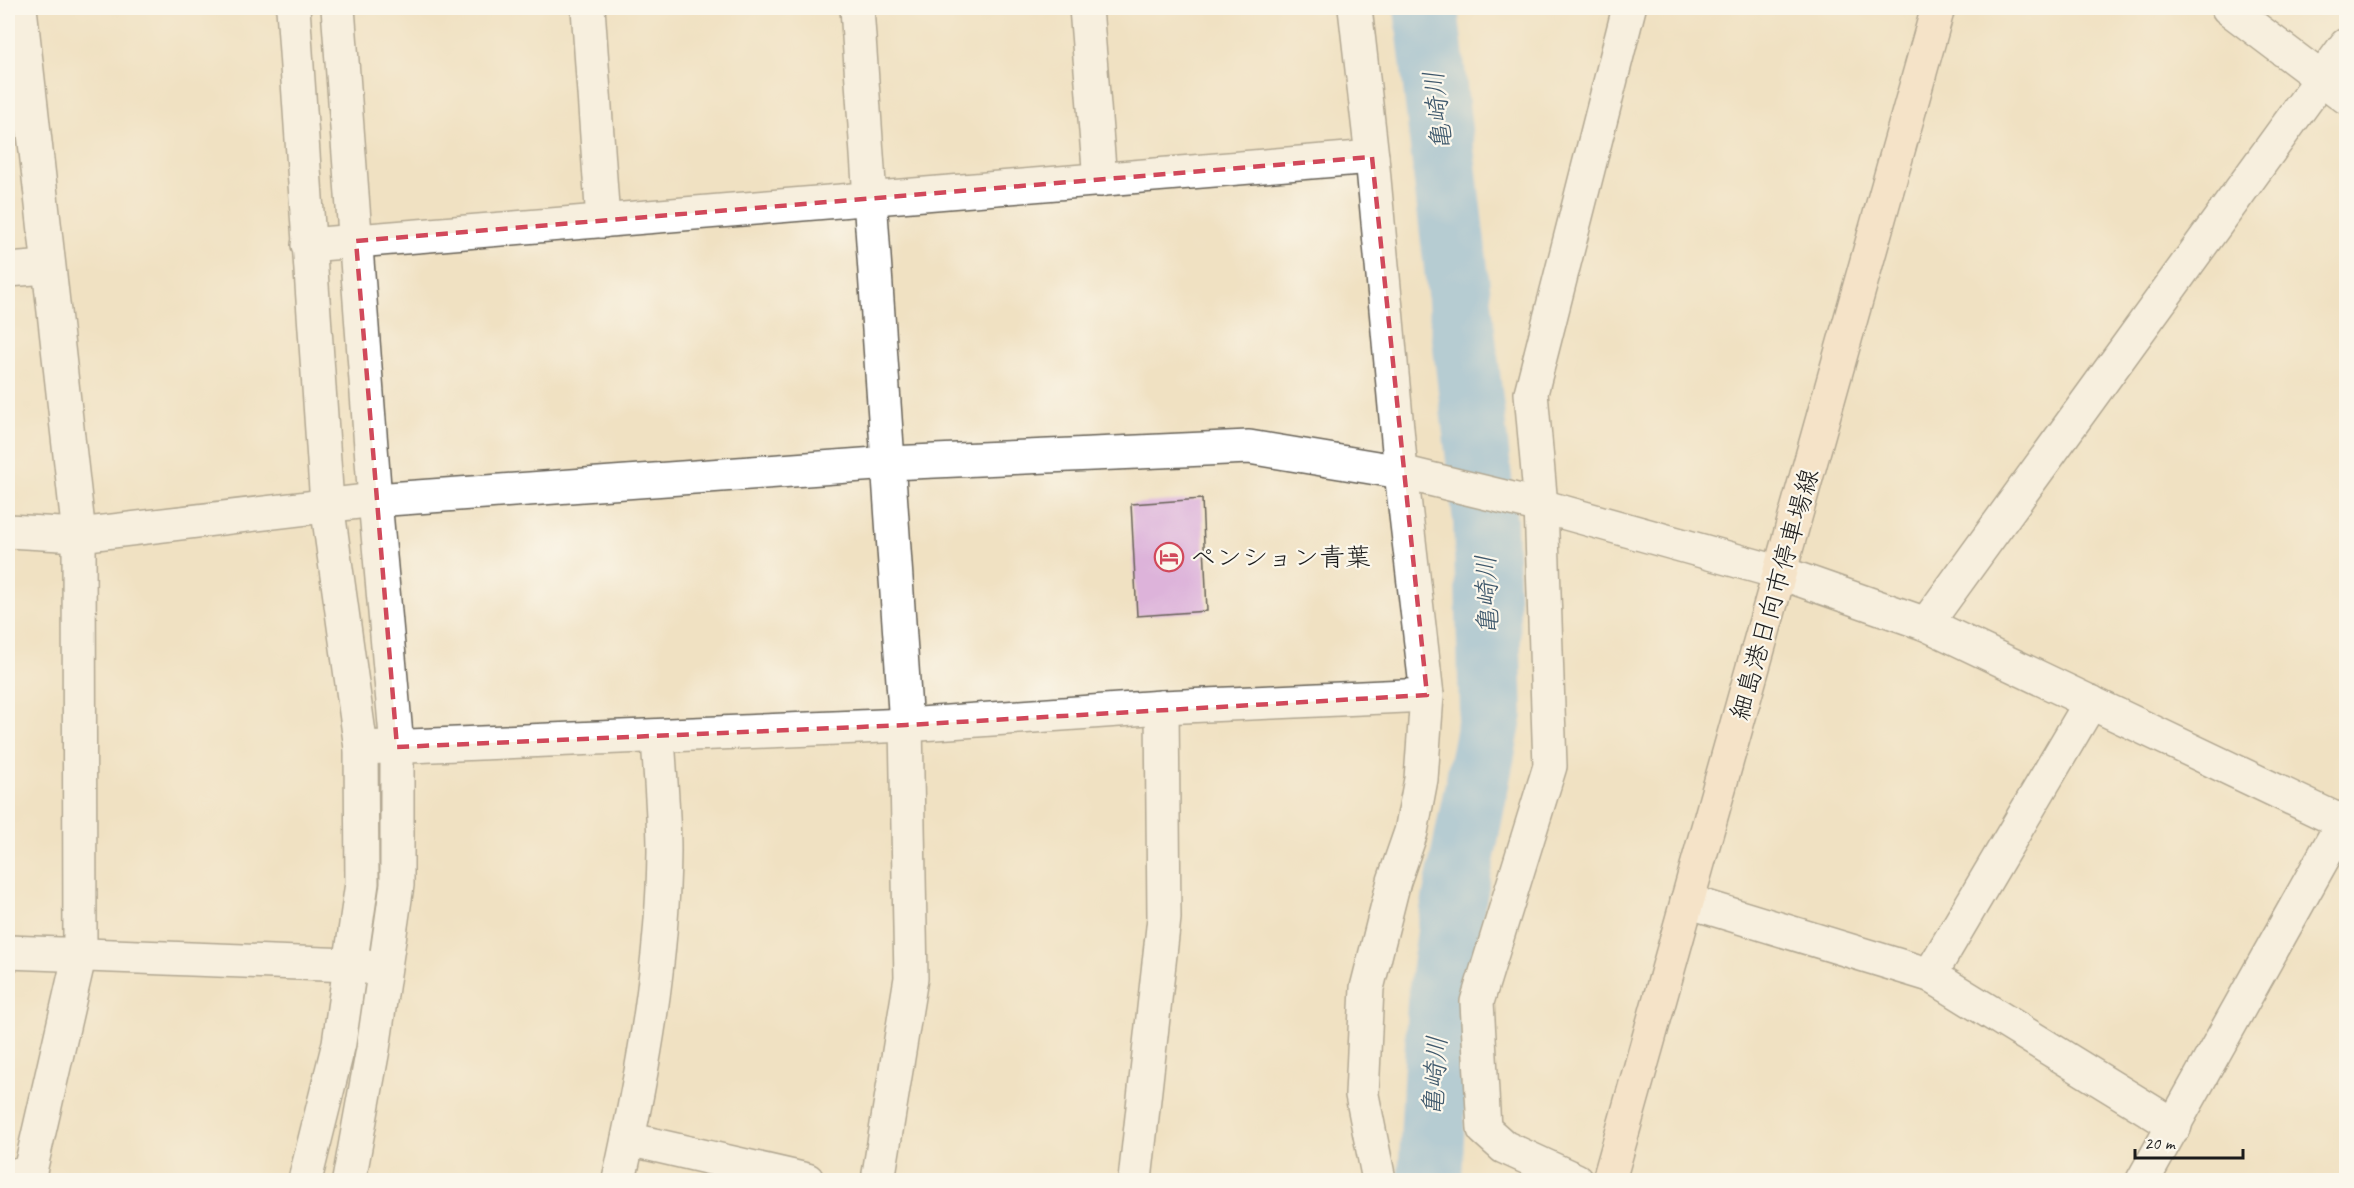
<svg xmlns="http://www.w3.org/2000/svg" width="2354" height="1188" viewBox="0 0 2354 1188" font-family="Caveat,'Klee One',sans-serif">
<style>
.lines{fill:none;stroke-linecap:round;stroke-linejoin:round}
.river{stroke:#70b1e4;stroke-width:64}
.building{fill:#ddb3da}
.minor-casing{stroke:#666156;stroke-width:36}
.tertiary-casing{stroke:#666156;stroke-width:36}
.secondary-casing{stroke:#666156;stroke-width:36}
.minor{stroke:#fff;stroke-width:33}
.tertiary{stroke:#fff;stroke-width:33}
.secondary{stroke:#fbe5cf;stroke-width:33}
.marked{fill:none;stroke:#d1495b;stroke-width:4.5;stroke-dasharray:12 8;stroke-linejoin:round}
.labels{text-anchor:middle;stroke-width:4.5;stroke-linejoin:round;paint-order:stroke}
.poi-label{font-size:26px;fill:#1c1c1c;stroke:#fbf7ec;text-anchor:start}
.street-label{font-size:26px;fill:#1c1c1c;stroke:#fbf7ec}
.water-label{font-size:27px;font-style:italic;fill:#3e586c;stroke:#fbf7ec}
</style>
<rect width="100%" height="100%" fill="#fbf7ec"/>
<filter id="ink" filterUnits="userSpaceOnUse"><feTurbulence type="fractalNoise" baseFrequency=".0167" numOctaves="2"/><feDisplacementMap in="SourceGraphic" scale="12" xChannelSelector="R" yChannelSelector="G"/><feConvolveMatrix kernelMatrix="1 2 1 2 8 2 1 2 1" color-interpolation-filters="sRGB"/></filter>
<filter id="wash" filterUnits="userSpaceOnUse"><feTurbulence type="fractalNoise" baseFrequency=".008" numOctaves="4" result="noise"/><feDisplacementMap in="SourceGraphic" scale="24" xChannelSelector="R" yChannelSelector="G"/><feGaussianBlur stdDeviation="1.35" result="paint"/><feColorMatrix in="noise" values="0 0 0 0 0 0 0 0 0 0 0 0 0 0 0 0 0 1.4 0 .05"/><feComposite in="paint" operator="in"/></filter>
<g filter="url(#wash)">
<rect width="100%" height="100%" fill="#f0e1c2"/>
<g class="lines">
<path class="river" d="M 1426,8 L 1485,521 L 1491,713 L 1452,911 L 1439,1002 L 1430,1180"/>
</g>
<g id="blocks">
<path class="building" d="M 1202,499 L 1207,611 L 1137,616 L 1131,504 Z"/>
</g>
</g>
<g filter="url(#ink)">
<use href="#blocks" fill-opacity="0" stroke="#666156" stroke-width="1.5"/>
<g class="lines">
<g class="minor-casing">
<g id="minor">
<path d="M 588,8 L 603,221"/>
<path d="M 857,8 L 906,725 L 911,978 L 878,1180"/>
<path d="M 1086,8 L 1100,180"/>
<path d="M 1355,8 L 1372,157 L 1401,472 L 1427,695 L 1421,779 L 1411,832 L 1394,881 L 1367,988 L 1362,1095 L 1379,1180"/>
<path d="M 2228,8 L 2346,97"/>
<path d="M 308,245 L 1372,157"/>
<path d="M 8,270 L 47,267"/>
<path d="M 1541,506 L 1781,573 L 1926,624 L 2346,824"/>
<path d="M 1926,624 L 2346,45"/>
<path d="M 361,748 L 906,725 L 1162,707 L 1427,695"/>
<path d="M 1687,901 L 1930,975 L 2175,1126"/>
<path d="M 8,952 L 350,965 L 384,969"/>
<path d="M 1930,975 L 2091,702"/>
<path d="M 628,1139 L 807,1180"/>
<path d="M 8,1177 L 30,1171 L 80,953 L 79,535 L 20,8"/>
<path d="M 619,1180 C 643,1072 663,962 664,851 C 664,813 660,774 658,737"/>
<path d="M 1135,1180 L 1164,918 L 1162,707"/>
<path d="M 1576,1180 L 1504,1147 L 1484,1129 L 1477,1002 L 1550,766 L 1541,506 L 1531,393 L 1629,8"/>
<path d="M 2143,1180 L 2346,817"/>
</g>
</g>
<g class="tertiary-casing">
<g id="tertiary">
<path d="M 293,8 L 327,504 L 361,748 L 362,883 L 339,1043 L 305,1180"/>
<path d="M 338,8 L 375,500 L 397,747 L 397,885 L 373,1049 L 349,1180"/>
<path d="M 8,531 L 79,535 L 375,500 L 890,463 L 1249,447 L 1401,472 L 1541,506"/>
</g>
</g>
<g class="secondary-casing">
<path id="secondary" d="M 1609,1180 L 1938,8"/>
</g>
<use href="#minor" class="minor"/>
<use href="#tertiary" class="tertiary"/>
<use href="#secondary" class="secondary"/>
</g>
</g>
<path d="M0 0H2354V1188H0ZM 1372,157 L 1427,695 L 906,725 L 397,747 L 356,241 Z" fill="#f0e1c2" fill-opacity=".55" fill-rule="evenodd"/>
<path class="marked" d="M 1372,157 L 1427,695 L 906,725 L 397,747 L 356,241 Z"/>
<defs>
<g id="hotel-ring" transform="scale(1.5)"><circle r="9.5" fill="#fbf7ec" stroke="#d1495b" stroke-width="1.5"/><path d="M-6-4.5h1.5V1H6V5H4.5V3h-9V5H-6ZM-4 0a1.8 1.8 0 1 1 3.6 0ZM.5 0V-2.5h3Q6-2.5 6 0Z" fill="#d1495b"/></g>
</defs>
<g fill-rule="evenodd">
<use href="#hotel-ring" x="1169" y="557"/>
</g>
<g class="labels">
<g class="poi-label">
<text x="1190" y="566">ペンション青葉</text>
</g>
<g class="street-label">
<text transform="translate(1774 594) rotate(-74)" y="9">細島港日向市停車場線</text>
</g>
<g class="water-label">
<text transform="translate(1438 111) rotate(-97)" y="9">亀崎川</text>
<text transform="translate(1487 595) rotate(-92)" y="9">亀崎川</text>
<text transform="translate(1435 1076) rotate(-87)" y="9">亀崎川</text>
</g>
</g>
<rect width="2354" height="1188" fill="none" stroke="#fbf7ec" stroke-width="30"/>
<path d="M2135 1149v9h108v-9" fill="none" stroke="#1c1c1c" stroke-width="3"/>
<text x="2144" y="1149" font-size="18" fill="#1c1c1c" stroke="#fbf7ec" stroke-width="4.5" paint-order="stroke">20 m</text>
</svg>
